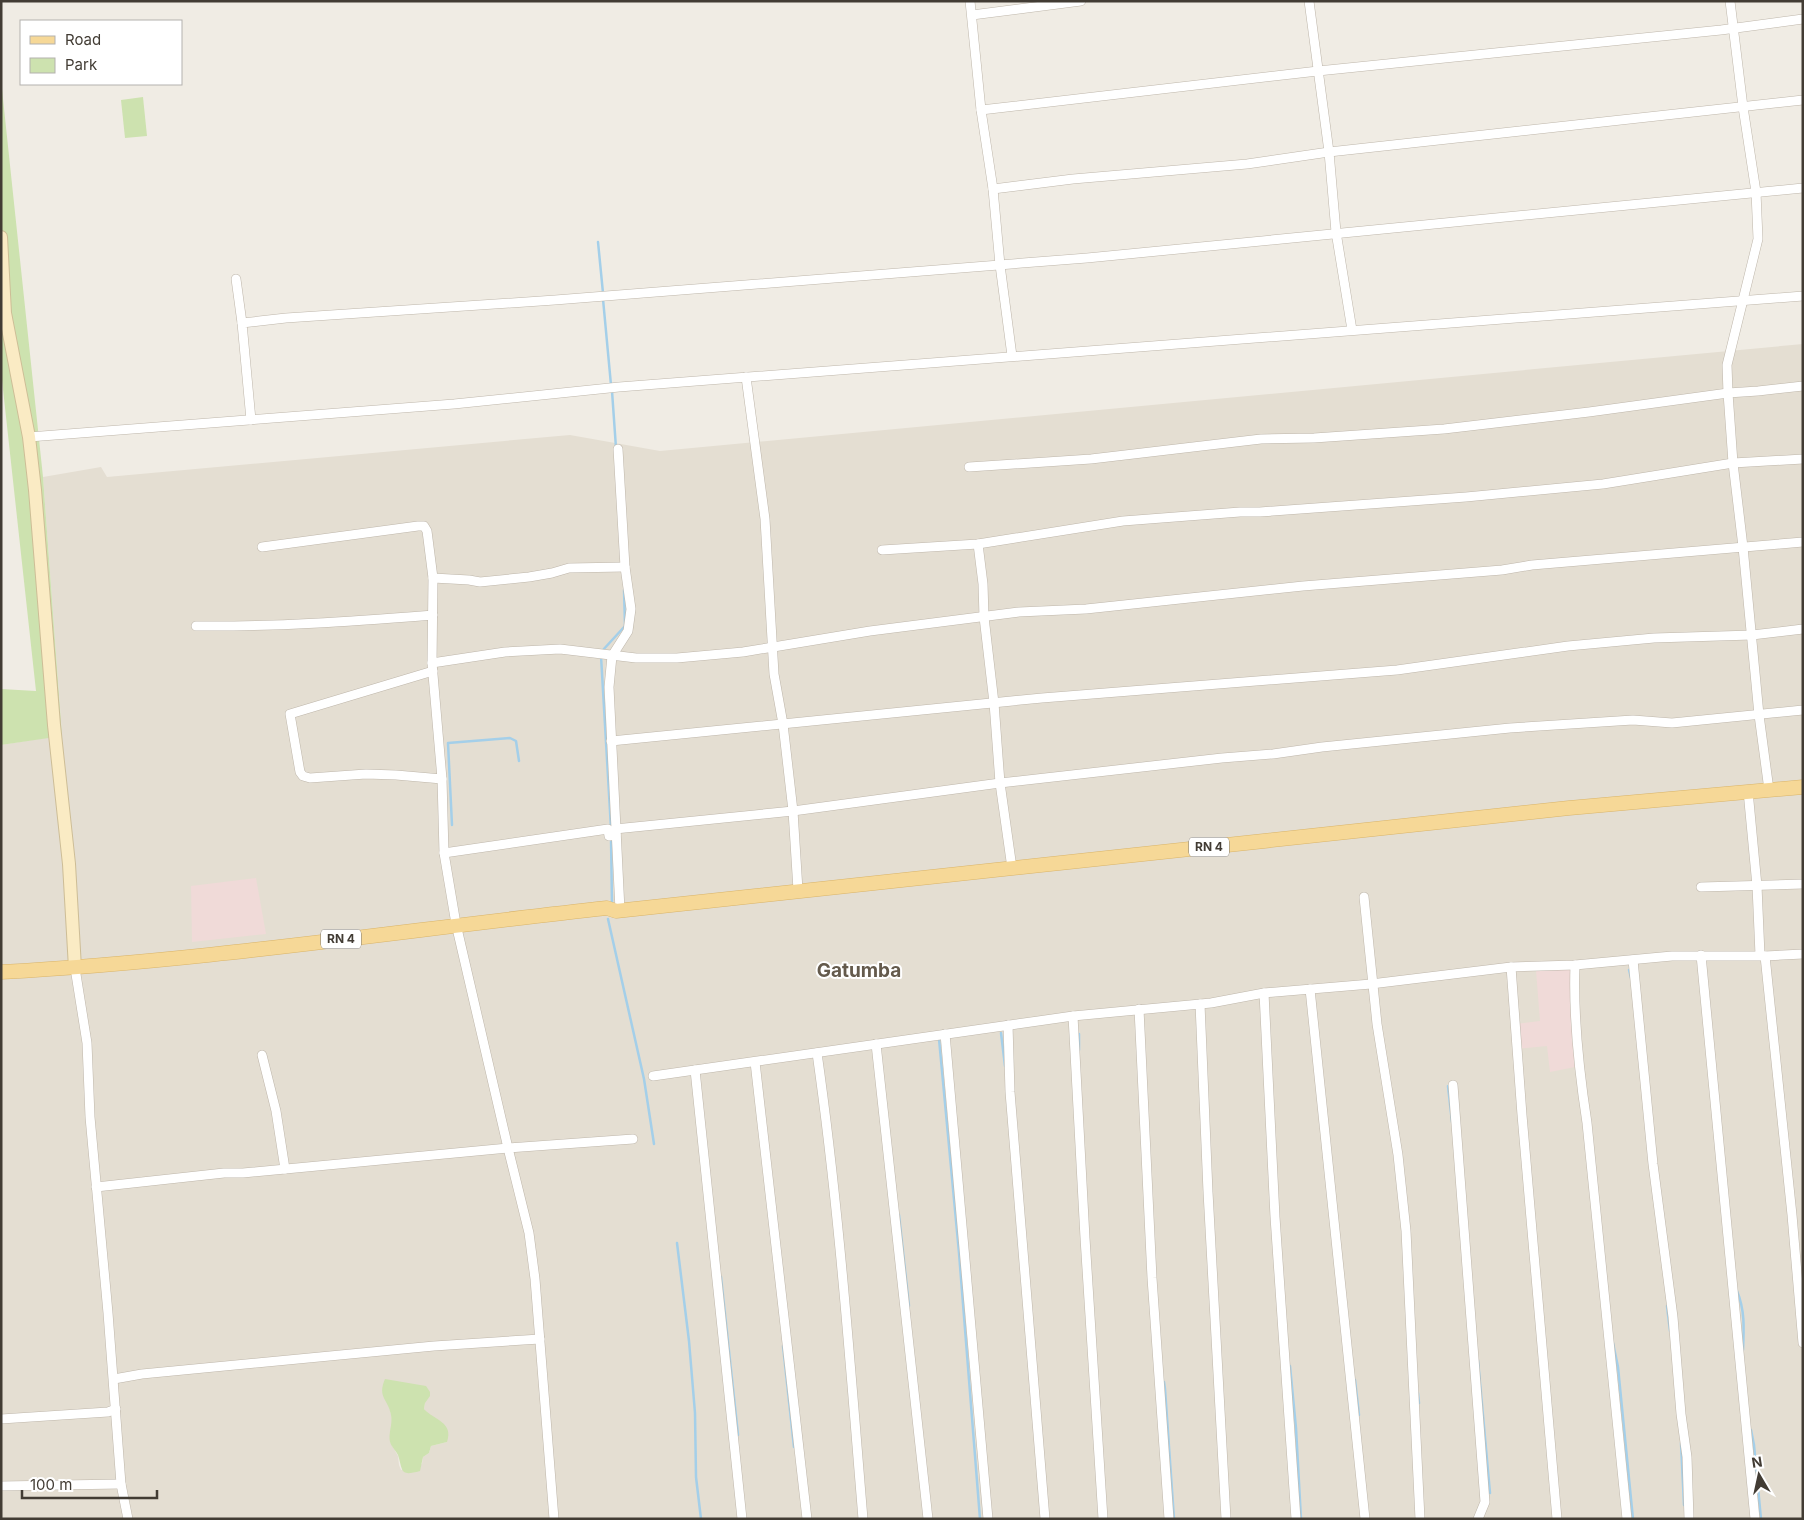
<svg xmlns="http://www.w3.org/2000/svg" width="1804" height="1520" viewBox="0 0 1804 1520" font-family="Inter,sans-serif">
<style>
.residential{fill:#e4ded2;fill-rule:evenodd}
.medical{fill:#f0dad8}
.green{fill:#cde2af}
.lines{fill:none;stroke-linecap:round;stroke-linejoin:round}
.stream{stroke:#a4cfe9;stroke-width:2.5}
.street-casing{stroke:#beb6aa;stroke-width:10}
.secondary-casing{stroke:#cdbd96;stroke-width:14}
.primary-casing{stroke:#d9b469;stroke-width:15}
.street{stroke:#fff;stroke-width:9}
.secondary{stroke:#faebc4;stroke-width:12}
.primary{stroke:#f6d897;stroke-width:14}
.labels{text-anchor:middle;stroke-width:4;stroke-linejoin:round;paint-order:stroke}
.shield{fill:#fff;stroke:#7b7671;stroke-width:1}
.shield-label{font-size:12px;font-weight:bold;fill:#423c34}
.district-label{font-size:19px;font-weight:bold;fill:#645a4c;stroke:#fff}
</style>
<rect width="100%" height="100%" fill="#f0ece4"/>
<path class="residential" d="M 1803,344 L 1803,1519 L 1,1519 L 1,745 L 62,735 L 43,477 L 101,467 L 107,477 L 570,435 L 660,451 ZM 425,1403 L 424,1409 L 447,1442 L 431,1446 L 429,1453 L 423,1457 L 422,1464 L 401,1470 L 399,1465 L 398,1456 L 390,1442 L 393,1423 L 389,1406 Z"/>
<g class="medical">
<path d="M 256,878 L 266,934 L 192,942 L 191,886 Z"/>
<path d="M 1570,969 L 1575,1067 L 1550,1072 L 1547,1046 L 1517,1049 L 1516,1024 L 1540,1021 L 1536,970 Z"/>
</g>
<g class="green">
<path d="M 1,80 L 43,477 L 62,736 L 1,745 L 1,689 L 36,691 L 1,371 Z"/>
<path d="M 143,97 L 147,136 L 125,138 L 121,100 Z"/>
<path d="M 385,1379 L 426,1386 L 430,1392 L 430,1396 L 425,1403 L 424,1409 C 434,1420 454,1422 447,1442 L 431,1446 L 429,1453 L 423,1457 L 420,1471 C 399,1477 403,1470 398,1455 C 396,1451 391,1446 390,1442 C 388,1433 393,1424 391,1415 C 388,1398 377,1398 385,1379 Z"/>
</g>
<g class="lines">
<g class="stream">
<path d="M 598,242 L 603,293"/>
<path d="M 603,299 L 611,385"/>
<path d="M 612,391 L 616,448"/>
<path d="M 602,651 L 625,626 L 624,590"/>
<path d="M 601,656 L 611,828"/>
<path d="M 452,825 L 448,743 L 510,738 L 516,741 L 519,761"/>
<path d="M 611,838 L 612,905"/>
<path d="M 608,919 L 644,1079 L 654,1144"/>
<path d="M 1629,970 L 1631,978"/>
<path d="M 1001,1033 L 1005,1066"/>
<path d="M 1079,1034 L 1079,1050"/>
<path d="M 939,1039 L 959,1253 L 980,1519"/>
<path d="M 1448,1086 L 1452,1122"/>
<path d="M 899,1215 L 909,1306"/>
<path d="M 677,1243 L 689,1341 L 695,1413 L 696,1477 L 701,1519"/>
<path d="M 721,1277 L 738,1435"/>
<path d="M 1737,1291 C 1745,1310 1744,1329 1743,1350"/>
<path d="M 1667,1306 L 1670,1331"/>
<path d="M 1613,1343 L 1618,1367 L 1633,1519"/>
<path d="M 783,1346 L 794,1447"/>
<path d="M 1478,1360 L 1490,1493"/>
<path d="M 1290,1366 L 1296,1428 L 1301,1519"/>
<path d="M 1355,1380 L 1359,1415"/>
<path d="M 1164,1382 L 1165,1389 L 1174,1519"/>
<path d="M 1418,1393 L 1419,1403"/>
<path d="M 1751,1430 L 1754,1445 L 1761,1519"/>
<path d="M 1681,1443 L 1684,1505"/>
</g>
<g class="street-casing">
<g id="street">
<path d="M 970,1 L 981,110 L 993,189 L 1000,265 L 1012,356"/>
<path d="M 1309,1 L 1329,152 L 1336,232 L 1352,330"/>
<path d="M 1730,1 L 1743,107 L 1756,192 L 1758,239 L 1727,365 L 1728,393 L 1733,463 L 1743,547 L 1759,715 L 1769,790"/>
<path d="M 972,15 L 1081,1"/>
<path d="M 981,110 L 1318,71 L 1721,30 L 1803,19"/>
<path d="M 993,189 L 1073,179 L 1247,164 L 1329,152 L 1803,100"/>
<path d="M 236,279 L 242,323"/>
<path d="M 746,377 L 765,519 L 774,674 L 783,724 L 793,811 L 798,890"/>
<path d="M 251,420 L 242,323 L 286,318 L 555,300 L 1087,258 L 1803,188"/>
<path d="M 29,437 L 454,404 L 619,387 L 1803,296"/>
<path d="M 618,449 L 625,567 L 631,609 L 628,631 L 612,656 L 609,687 L 620,910"/>
<path d="M 969,467 L 1091,459 L 1261,439 L 1314,438 L 1444,429 L 1589,412 L 1728,393 L 1758,391 L 1803,386"/>
<path d="M 978,544 L 983,584 L 984,617 L 994,703 L 1000,783 L 1012,868"/>
<path d="M 262,547 L 418,526 L 424,526 L 427,531 L 433,578 L 432,663 L 442,779 L 444,853 L 456,924 L 508,1148 L 529,1233 L 535,1279 L 554,1519"/>
<path d="M 882,550 L 978,544 L 1123,521 L 1240,512 L 1260,512 L 1466,497 L 1603,484 L 1733,463 L 1803,459"/>
<path d="M 433,578 L 469,580 L 480,582 L 529,577 L 552,573 L 569,568 L 625,567"/>
<path d="M 196,626 C 276,627 354,621 433,615"/>
<path d="M 432,663 L 505,652 L 560,649 L 636,658 L 677,658 L 743,652 L 870,631 L 1019,612 L 1086,609 L 1303,586 L 1502,570 L 1532,565 L 1803,542"/>
<path d="M 433,671 L 290,714 L 300,772 L 303,776 L 310,778 L 366,774 L 396,775 L 442,779"/>
<path d="M 611,741 L 1042,698 L 1397,670 L 1568,646 L 1654,638 L 1752,635 L 1803,629"/>
<path d="M 1748,791 L 1757,886 L 1760,955"/>
<path d="M 615,829 L 793,811 L 1000,783 L 1222,758 L 1273,754 L 1322,747 L 1510,728 L 1633,720 L 1672,723 L 1803,710"/>
<path d="M 444,853 L 608,829 L 609,836 L 616,835"/>
<path d="M 1701,887 L 1803,884"/>
<path d="M 1364,897 L 1377,1024 L 1398,1155 L 1406,1231 L 1420,1519"/>
<path d="M 1701,955 L 1755,1519"/>
<path d="M 1765,956 L 1792,1215 L 1803,1343"/>
<path d="M 1633,960 L 1653,1164 L 1673,1317 L 1681,1414 L 1687,1457 L 1689,1519"/>
<path d="M 1575,965 C 1573,1018 1579,1071 1587,1123 L 1627,1519"/>
<path d="M 1511,967 L 1522,1115 L 1557,1519"/>
<path d="M 75,968 L 87,1043 L 90,1117 L 108,1313 L 121,1484 L 128,1519"/>
<path d="M 1310,989 L 1365,1519"/>
<path d="M 1264,993 L 1275,1217 L 1296,1519"/>
<path d="M 1200,1004 L 1208,1192 L 1226,1519"/>
<path d="M 1139,1009 L 1152,1278 L 1169,1519"/>
<path d="M 1073,1016 L 1085,1238 L 1103,1519"/>
<path d="M 1008,1025 L 1010,1092 L 1045,1519"/>
<path d="M 945,1034 L 988,1519"/>
<path d="M 876,1044 L 928,1519"/>
<path d="M 817,1053 C 839,1207 850,1363 863,1519"/>
<path d="M 262,1055 L 276,1111 L 285,1169"/>
<path d="M 755,1062 L 807,1519"/>
<path d="M 695,1070 L 742,1519"/>
<path d="M 653,1076 L 1073,1016 L 1211,1003 L 1264,993 L 1371,984 L 1511,967 L 1575,965 L 1672,956 L 1765,956 L 1803,954"/>
<path d="M 1453,1085 L 1485,1502 L 1478,1519"/>
<path d="M 96,1187 L 224,1173 L 243,1173 L 508,1148 L 633,1139"/>
<path d="M 114,1379 L 142,1374 L 434,1346 L 540,1339"/>
<path d="M 1,1419 L 108,1412 L 116,1409"/>
<path d="M 1,1486 L 121,1484"/>
</g>
</g>
<g class="secondary-casing">
<path id="secondary" d="M 1,237 L 5,313 L 29,437 L 35,490 L 54,725 L 69,864 L 75,968"/>
</g>
<g class="primary-casing">
<path id="primary" d="M 1,972 C 204,961 405,930 607,908 L 616,911 L 1569,808 L 1803,787"/>
</g>
<use href="#street" class="street"/>
<use href="#secondary" class="secondary"/>
<use href="#primary" class="primary"/>
</g>
<g class="labels">
<g class="shield">
<rect x="1189" y="837.5" width="40" height="19" rx="4"/>
<rect x="321" y="929.5" width="40" height="19" rx="4"/>
</g>
<g class="shield-label">
<text x="1209" y="851">RN 4</text>
<text x="341" y="943">RN 4</text>
</g>
<g class="district-label">
<text x="859" y="977">Gatumba</text>
</g>
</g>
<rect width="1804" height="1520" fill="none" stroke="#423c34" stroke-width="5"/>
<rect x="20" y="20" width="162" height="65" fill="#ffffff" stroke="#b3b1ae"/>
<rect x="30" y="36" width="25" height="8" fill="#f6d897" stroke="#b3b1ae"/>
<text x="65" y="45" font-size="15" fill="#423c34">Road</text>
<rect x="30" y="58" width="25" height="15" fill="#cde2af" stroke="#b3b1ae"/>
<text x="65" y="70" font-size="15" fill="#423c34">Park</text>
<g transform="translate(1759 1475) rotate(351)" stroke="#ffffff" stroke-width="4" paint-order="stroke">
<path d="M0-4L9 19L0 12L-9 19Z" fill="#423c34"/>
<text y="-8" font-size="14" font-weight="bold" text-anchor="middle" fill="#423c34">N</text>
</g>
<path d="M22 1490v8h135v-8" fill="none" stroke="#423c34" stroke-width="2.5"/>
<text x="30" y="1490" font-size="15" fill="#423c34" stroke="#ffffff" stroke-width="4" paint-order="stroke">100 m</text>
</svg>
